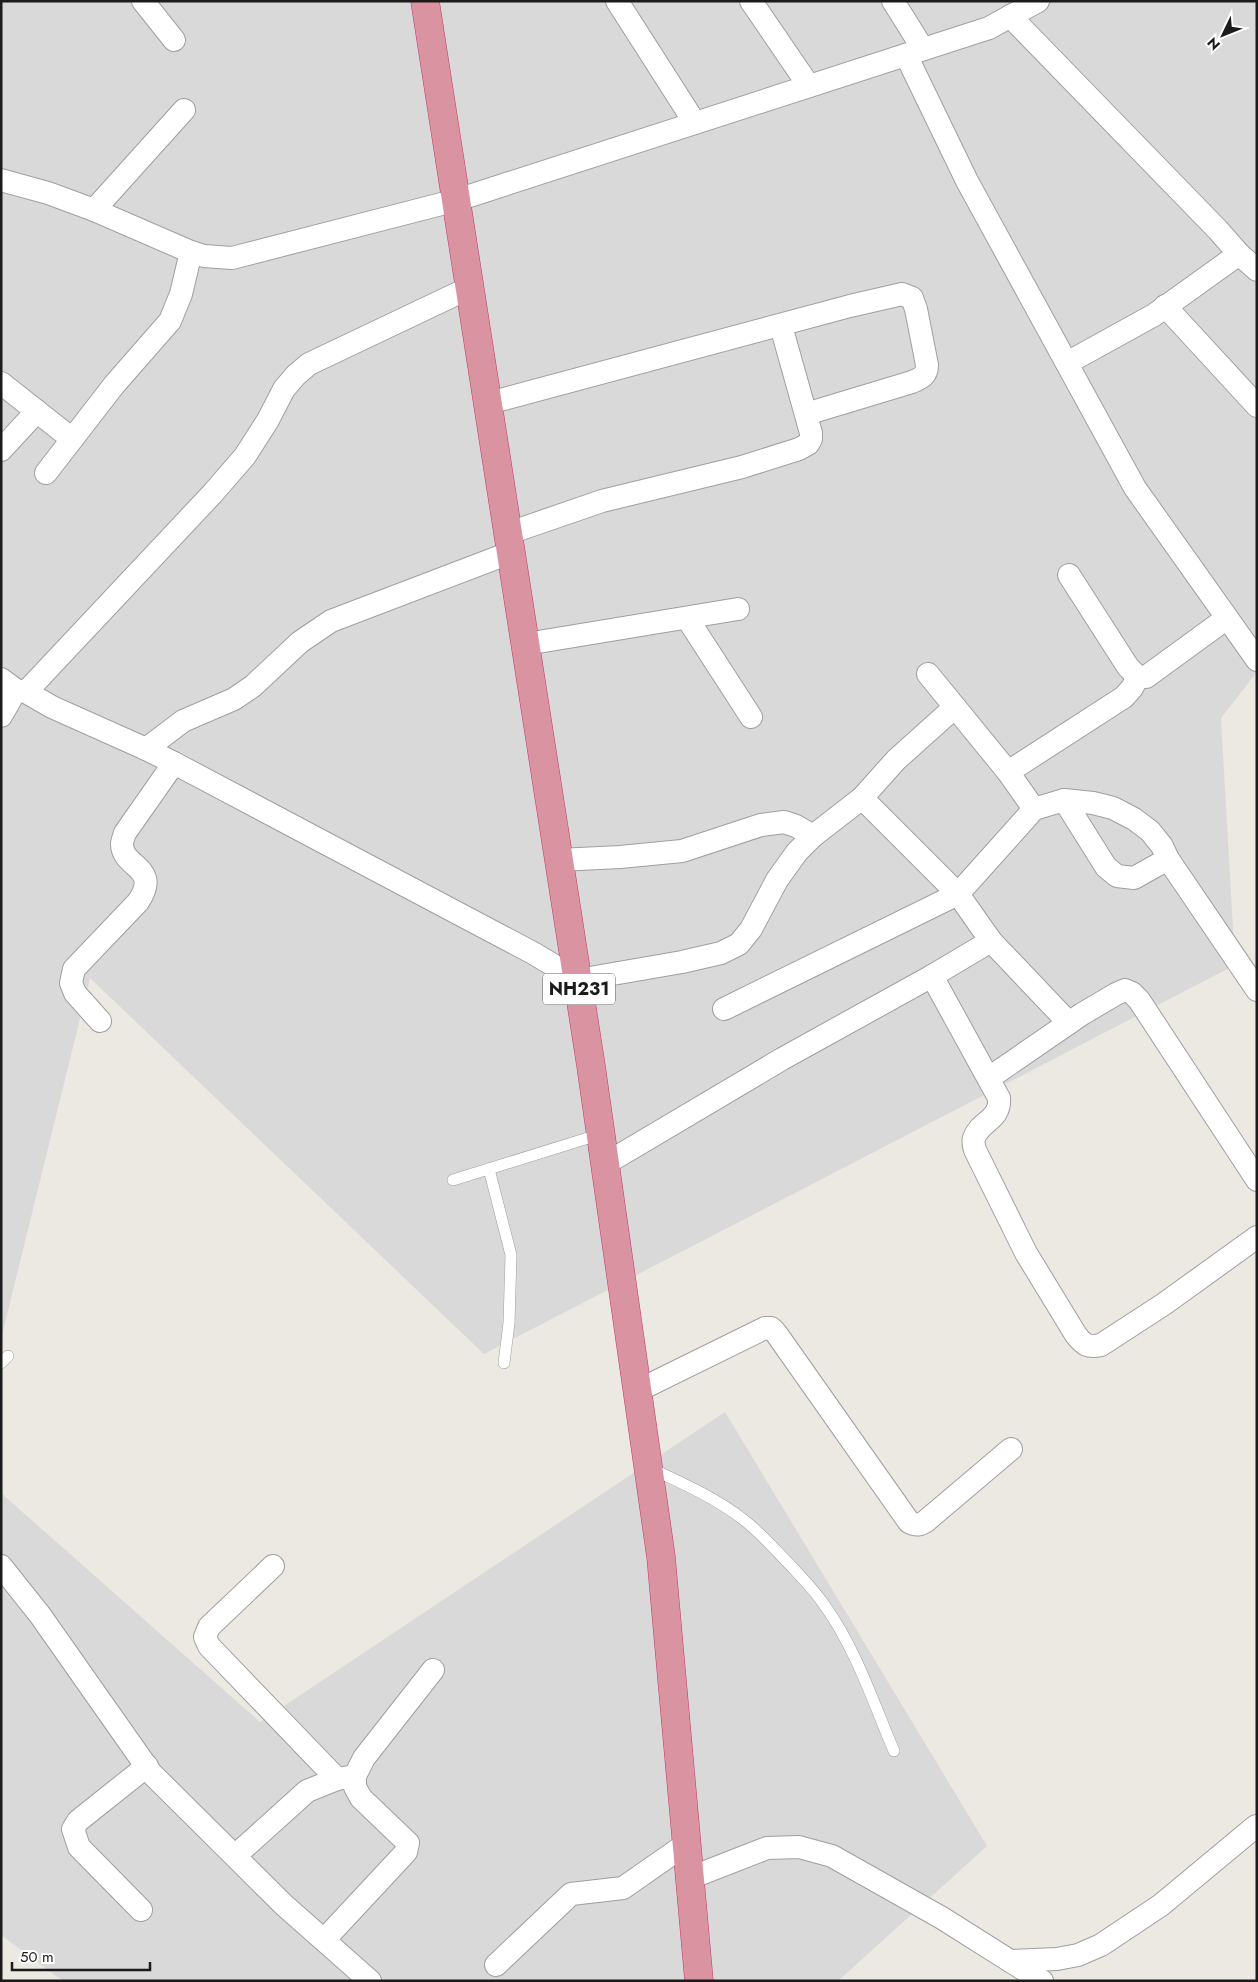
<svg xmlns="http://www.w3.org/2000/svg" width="1258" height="1982" viewBox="0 0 1258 1982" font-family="Jost,sans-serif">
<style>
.residential{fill:#d9d9d9}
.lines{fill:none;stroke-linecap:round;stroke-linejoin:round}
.lane-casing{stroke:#9f9f9f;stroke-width:12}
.street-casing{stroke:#9f9f9f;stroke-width:24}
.highway-casing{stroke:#c03969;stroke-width:29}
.lane{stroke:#fff;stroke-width:11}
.street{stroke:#fff;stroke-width:22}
.highway{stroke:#da93a1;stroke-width:28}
.labels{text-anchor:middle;stroke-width:4.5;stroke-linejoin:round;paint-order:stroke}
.shield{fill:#fff;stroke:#5f5f5f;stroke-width:1}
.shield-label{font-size:18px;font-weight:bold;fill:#1b1b1b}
</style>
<rect width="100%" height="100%" fill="#ece8e2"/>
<g class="residential">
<path d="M 1,1 L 1257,1 L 1257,672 L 1221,718 L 1235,965 L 484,1354 L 90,978 L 1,1339 Z"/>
<path d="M 725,1412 L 987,1846 L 838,1981 L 63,1981 L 1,1935 L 1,1493 L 260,1722 Z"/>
</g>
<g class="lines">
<g class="lane-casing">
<g id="lane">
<path d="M 489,1169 L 511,1255 L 509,1323 L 504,1363"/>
<path d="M 453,1180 L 601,1134"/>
<path d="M 1,1363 L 8,1356"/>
<path d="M 650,1468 C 682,1483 716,1498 744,1520 C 762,1534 777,1552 793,1568 C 804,1580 816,1592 825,1606 C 856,1649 873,1702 894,1751"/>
</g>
</g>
<g class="street-casing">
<g id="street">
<path d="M 143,1 L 174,40"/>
<path d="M 617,1 L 695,123"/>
<path d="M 751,1 L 809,86"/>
<path d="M 893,1 L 923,49"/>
<path d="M 1010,16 L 1218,230 L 1239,254 L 1257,270"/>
<path d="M 906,55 L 967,181 L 1135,488 L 1257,660"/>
<path d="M 1,180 L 48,193 L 94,210 L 191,252 L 204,256 L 232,258 L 457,200 L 989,28 L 1038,1"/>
<path d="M 94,210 L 184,110"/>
<path d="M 1165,306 L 1257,406"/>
<path d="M 1067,363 L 1154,315 L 1239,254"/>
<path d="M 1,383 L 72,439"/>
<path d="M 489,403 L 850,306 L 902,294 L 912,298 L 916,309 L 927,365 C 927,376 921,378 912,382 L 806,414"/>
<path d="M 1,450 L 37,411"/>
<path d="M 46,473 L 114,385 L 170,321 L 181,294 L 191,252"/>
<path d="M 509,533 L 602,501 L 742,467 L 799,449 L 808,444 L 811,439 L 811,433 L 781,326"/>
<path d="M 1069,575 L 1128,667 L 1138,677 L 1146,677 L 1227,618"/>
<path d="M 687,618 L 751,717"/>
<path d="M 526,644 L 738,609"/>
<path d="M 928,674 L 1008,772 L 1034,809"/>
<path d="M 1,679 L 16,690 L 26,692 L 52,707 L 146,749 L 174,763 L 533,953 L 578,980 L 682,962 L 721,953 L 739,944 L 751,929 L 777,880 L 797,852 L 813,836 L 862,798 L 896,760 L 955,707"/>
<path d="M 26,692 L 213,493 L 245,456 L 268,420 L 284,389 L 296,375 L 309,364 L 471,287"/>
<path d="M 1,716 L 16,690"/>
<path d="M 146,749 L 183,721 L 234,699 L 253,686 L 300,642 L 331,621 L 512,552"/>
<path d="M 1008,772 L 1124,697 L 1132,688 L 1138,677"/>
<path d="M 862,798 L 958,894 L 991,941 L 1069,1023"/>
<path d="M 1064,800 L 1106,867 L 1117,876 L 1134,878 L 1168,859"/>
<path d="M 559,860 L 620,857 L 682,851 L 761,825 L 784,822 L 796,826 L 813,836"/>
<path d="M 932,976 L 999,1098 C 1001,1120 980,1121 974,1138 C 973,1141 974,1147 975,1150 L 1026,1253 L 1076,1335 C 1084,1345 1088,1348 1101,1345 L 1164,1304 L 1257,1237"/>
<path d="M 724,1009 L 958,894 L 1034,809 L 1064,800 L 1093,803 L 1113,808 L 1134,819 L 1150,831 L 1162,846 L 1168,859 L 1257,990"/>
<path d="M 100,1021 L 75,993 L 71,983 L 74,969 L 138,902 C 162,867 122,868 122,844 C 122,841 124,836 125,833 L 174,763"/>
<path d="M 989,1078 L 1082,1014 L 1116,994 L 1125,990 L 1132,993 L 1139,1000 L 1257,1180"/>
<path d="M 605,1164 L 782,1059 L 932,976 L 991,941"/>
<path d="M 637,1391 L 765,1328 L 771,1328 L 776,1333 L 909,1522 C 916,1526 920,1525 926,1521 L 1011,1449"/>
<path d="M 1,1566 L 40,1615 L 151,1773 L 284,1905 L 370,1981"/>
<path d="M 273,1566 L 209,1627 L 205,1637 L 209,1646 L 337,1779"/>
<path d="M 235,1856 L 307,1791 L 337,1779 L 349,1777"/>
<path d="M 690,1878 L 767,1848 L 799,1847 L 832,1856 L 942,1918 L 1042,1981"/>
<path d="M 141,1910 L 79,1847 L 73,1829 L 78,1821 L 147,1766"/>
<path d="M 324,1940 L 406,1852 L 408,1843 L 361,1798 L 355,1787 L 355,1776 L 364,1758 L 433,1670"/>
<path d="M 1010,1961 L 1057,1959 L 1078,1955 L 1101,1945 L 1161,1905 L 1256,1826"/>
<path d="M 496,1965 L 571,1894 L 623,1888 L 686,1844"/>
</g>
</g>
<g class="highway-casing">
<path id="highway" d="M 425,1 L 591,1066 L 661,1557 L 699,1981"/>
</g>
<use href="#lane" class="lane"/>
<use href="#street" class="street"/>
<use href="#highway" class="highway"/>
</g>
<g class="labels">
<rect class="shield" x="543" y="973.5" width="72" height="31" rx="4"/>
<g class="shield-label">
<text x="579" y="995">NH231</text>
</g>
</g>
<rect width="1258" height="1982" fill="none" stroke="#1b1b1b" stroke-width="5"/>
<g transform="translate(1223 35) rotate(227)" stroke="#ffffff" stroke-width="4" paint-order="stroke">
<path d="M0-4L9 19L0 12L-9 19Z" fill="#1b1b1b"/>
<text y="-8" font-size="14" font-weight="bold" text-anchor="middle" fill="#1b1b1b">N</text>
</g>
<path d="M12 1962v8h138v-8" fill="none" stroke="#1b1b1b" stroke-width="2.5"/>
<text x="20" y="1962" font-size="15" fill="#1b1b1b" stroke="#ffffff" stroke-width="4" paint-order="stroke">50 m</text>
</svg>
